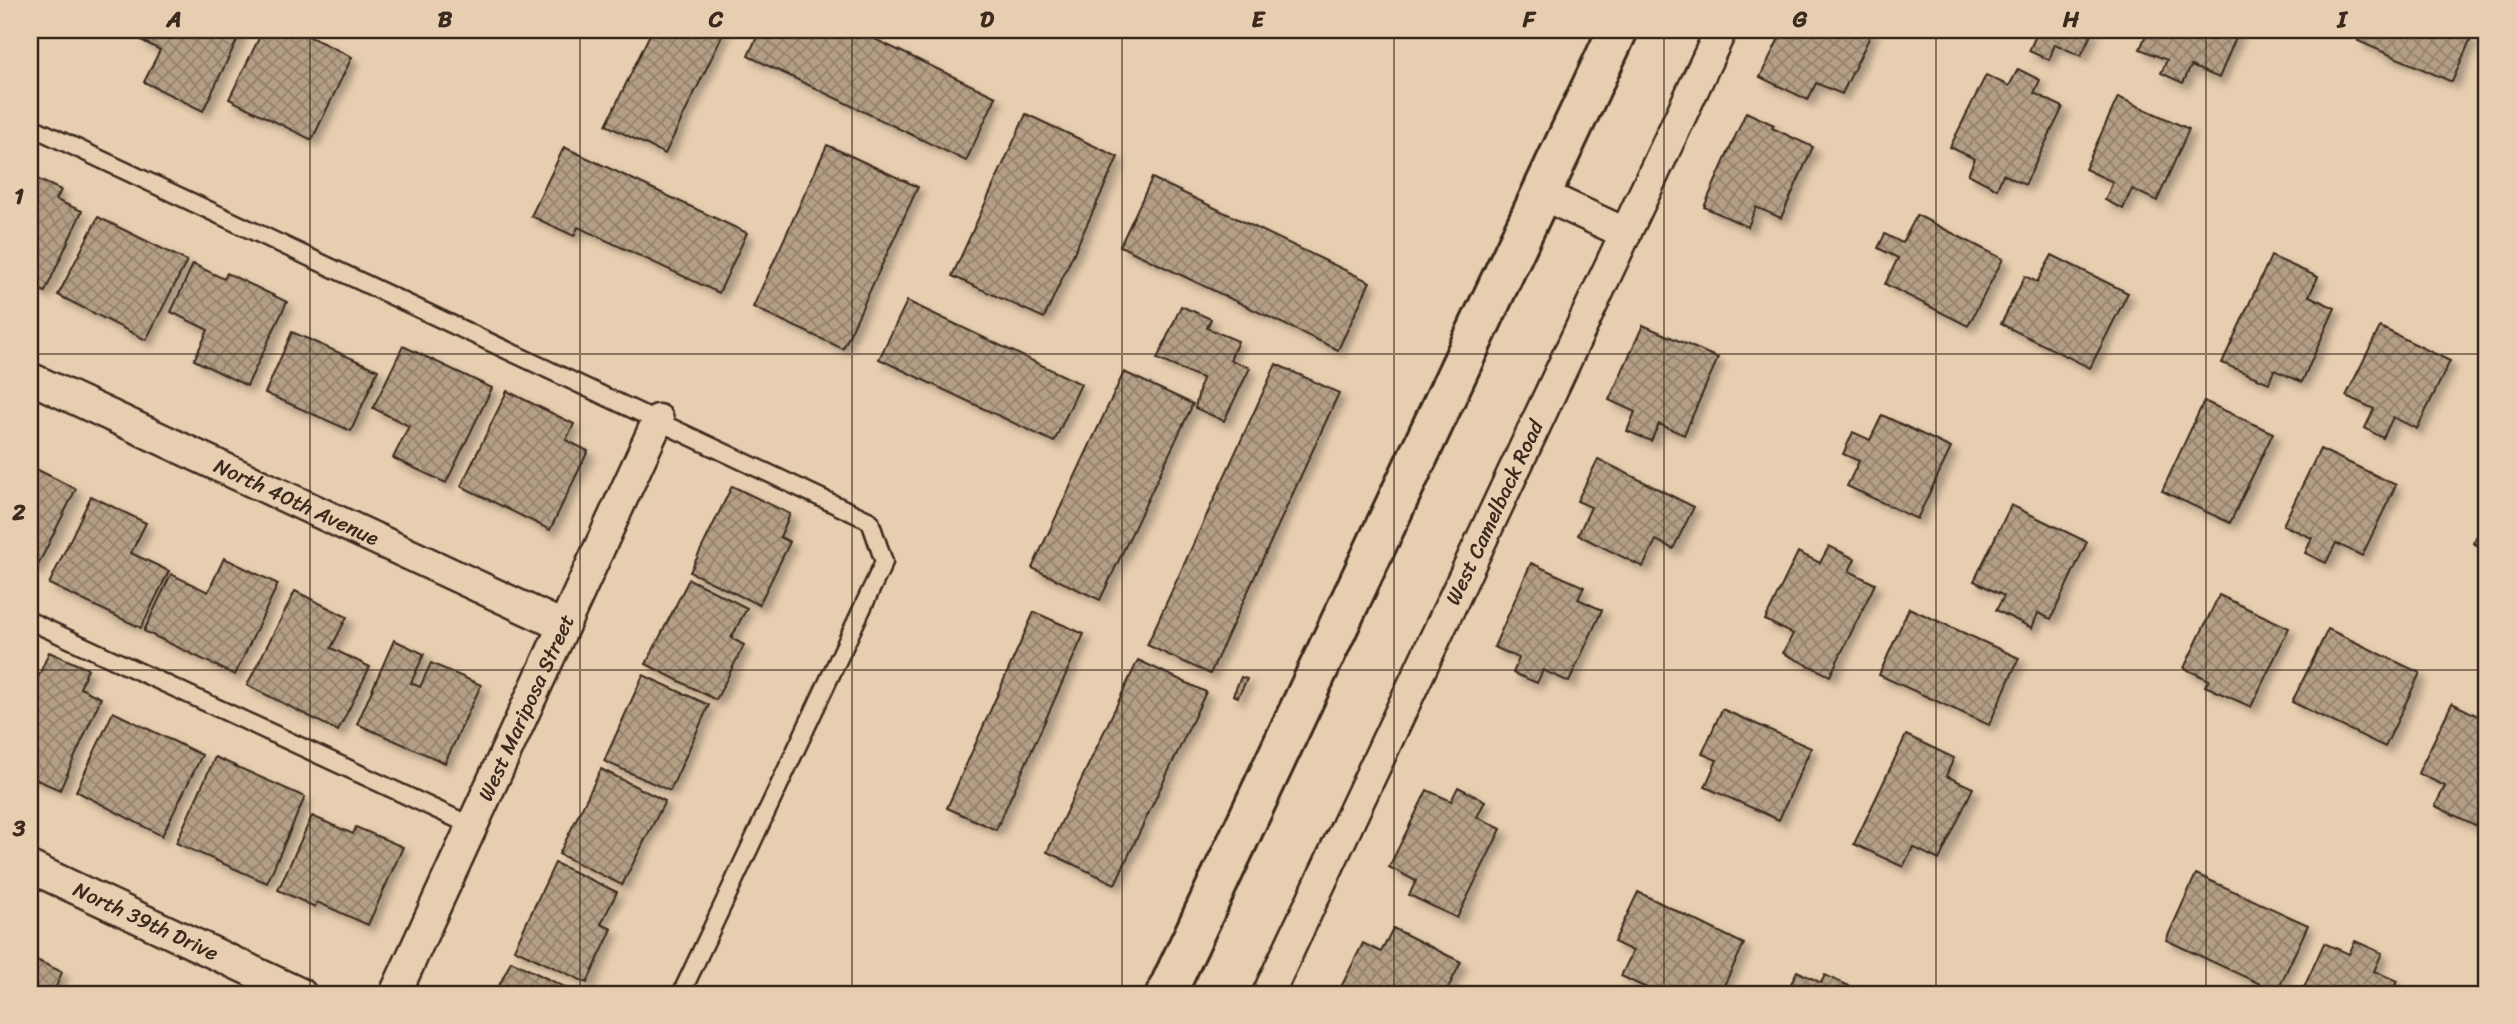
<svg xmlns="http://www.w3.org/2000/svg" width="2516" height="1024" viewBox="0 0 2516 1024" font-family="Sriracha,sans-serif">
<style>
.building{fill:url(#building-cross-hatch);stroke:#3b2a1e;stroke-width:2;filter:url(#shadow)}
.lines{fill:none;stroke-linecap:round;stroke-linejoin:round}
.service-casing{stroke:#3b2a1e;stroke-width:21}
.minor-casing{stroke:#3b2a1e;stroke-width:35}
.primary-casing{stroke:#3b2a1e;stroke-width:44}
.service{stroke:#e8ceb0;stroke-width:16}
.minor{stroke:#e8ceb0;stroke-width:30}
.primary{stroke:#e8ceb0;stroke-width:38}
.grid{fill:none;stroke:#3b2a1e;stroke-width:2;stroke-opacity:0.55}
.labels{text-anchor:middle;stroke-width:5;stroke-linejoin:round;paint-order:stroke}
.street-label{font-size:21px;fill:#3b2a1e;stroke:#e8ceb0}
.neatline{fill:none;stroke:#3b2a1e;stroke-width:2.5}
.grid-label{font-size:23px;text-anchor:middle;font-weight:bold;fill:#3b2a1e}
</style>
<defs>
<pattern id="building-cross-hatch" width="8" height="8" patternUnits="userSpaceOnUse" patternTransform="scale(1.75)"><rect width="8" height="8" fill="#b49e85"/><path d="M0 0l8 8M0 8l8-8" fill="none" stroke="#94816c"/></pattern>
<filter id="shadow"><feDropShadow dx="6" dy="6" stdDeviation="3.5" flood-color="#0004"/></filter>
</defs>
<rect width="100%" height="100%" fill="#e8ceb0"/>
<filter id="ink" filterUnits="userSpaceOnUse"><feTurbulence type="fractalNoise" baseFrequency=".0143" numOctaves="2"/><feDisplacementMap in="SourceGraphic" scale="14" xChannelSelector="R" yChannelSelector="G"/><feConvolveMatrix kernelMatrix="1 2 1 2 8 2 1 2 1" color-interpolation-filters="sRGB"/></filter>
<g filter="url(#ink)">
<g class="building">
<path d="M 146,30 L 242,30 L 203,111 L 144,82 L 160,50 L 141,40 Z"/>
<path d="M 263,30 L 296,30 L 352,57 L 312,140 L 229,99 Z"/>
<path d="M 652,30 L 725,30 L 665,154 L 606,125 Z"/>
<path d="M 760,30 L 856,30 L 996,97 L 966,161 L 748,56 Z"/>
<path d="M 1783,30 L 1873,30 L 1842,94 L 1816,83 L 1808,100 L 1760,77 Z"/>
<path d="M 2029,30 L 2093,30 L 2081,56 L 2055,44 L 2049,60 L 2029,51 L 2037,33 Z"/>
<path d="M 2148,30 L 2239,30 L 2219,78 L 2191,66 L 2183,83 L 2161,73 L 2167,60 L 2140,49 Z"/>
<path d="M 2363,30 L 2452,30 L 2471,38 L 2452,82 L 2358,41 Z"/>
<path d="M 2018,69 L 2040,80 L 2034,93 L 2063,107 L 2025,185 L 2003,174 L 1997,189 L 1968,174 L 1975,159 L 1950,147 L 1986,75 L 2009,86 Z"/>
<path d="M 2118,97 L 2189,129 L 2157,201 L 2132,189 L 2123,209 L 2105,200 L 2113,182 L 2085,169 Z"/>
<path d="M 1746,112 L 1774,125 L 1772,128 L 1813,147 L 1781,218 L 1756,207 L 1748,227 L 1704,207 Z"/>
<path d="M 1026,114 L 1118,157 L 1044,318 L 952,276 Z"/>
<path d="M 827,145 L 918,187 L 843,349 L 753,307 Z"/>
<path d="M 564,147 L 747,233 L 719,293 L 578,227 L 574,236 L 531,216 Z"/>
<path d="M 30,176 L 61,190 L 56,200 L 82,211 L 45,292 L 30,285 Z"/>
<path d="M 1152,178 L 1370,282 L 1338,350 L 1120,246 Z"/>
<path d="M 1917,215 L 2003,259 L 1968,326 L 1885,284 L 1898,258 L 1878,248 L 1885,234 L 1902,243 Z"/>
<path d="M 98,217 L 187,261 L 146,340 L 58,295 Z"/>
<path d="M 2052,255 L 2128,293 L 2090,368 L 2001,324 L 2025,276 L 2037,282 Z"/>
<path d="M 2271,256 L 2318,277 L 2309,296 L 2335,308 L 2302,382 L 2274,370 L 2269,383 L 2222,363 Z"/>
<path d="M 193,264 L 224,279 L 227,273 L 287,302 L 247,386 L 194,360 L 208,330 L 171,312 Z"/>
<path d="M 907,301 L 1081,384 L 1054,442 L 879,359 Z"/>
<path d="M 1181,306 L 1211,319 L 1207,328 L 1238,341 L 1230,360 L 1250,368 L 1224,421 L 1195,408 L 1202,378 L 1157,359 Z"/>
<path d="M 1643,325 L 1718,358 L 1684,435 L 1659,424 L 1651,441 L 1627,431 L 1635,412 L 1609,400 Z"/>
<path d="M 2380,327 L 2450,361 L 2417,429 L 2393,417 L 2383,438 L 2365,428 L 2374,409 L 2346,396 Z"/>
<path d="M 292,332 L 378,370 L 351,431 L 265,393 Z"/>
<path d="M 403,346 L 492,388 L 446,483 L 393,458 L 409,426 L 373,408 Z"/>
<path d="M 1276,364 L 1339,393 L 1210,674 L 1147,645 Z"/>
<path d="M 1124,372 L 1193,404 L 1100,600 L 1032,568 Z"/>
<path d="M 507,391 L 574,424 L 566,440 L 588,451 L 550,530 L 461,486 Z"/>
<path d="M 2204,401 L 2273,433 L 2230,523 L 2162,491 Z"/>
<path d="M 1882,415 L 1951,448 L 1917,519 L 1847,486 L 1859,461 L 1843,454 L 1853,432 L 1870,440 Z"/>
<path d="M 2320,449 L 2396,485 L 2362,556 L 2336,543 L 2326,563 L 2305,553 L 2312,538 L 2283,525 Z"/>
<path d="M 1598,459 L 1694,507 L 1673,549 L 1656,540 L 1643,567 L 1578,535 L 1591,507 L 1577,501 Z"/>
<path d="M 30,466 L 76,489 L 36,569 L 30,565 Z"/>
<path d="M 732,486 L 790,514 L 780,537 L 790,542 L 759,605 L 690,572 Z"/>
<path d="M 91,496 L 146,523 L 131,553 L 169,571 L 141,628 L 49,584 Z"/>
<path d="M 2011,505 L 2087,542 L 2051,619 L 2038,613 L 2032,628 L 1996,610 L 2004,596 L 1974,581 Z"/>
<path d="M 2486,518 L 2486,550 L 2473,543 Z"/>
<path d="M 1829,546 L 1855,559 L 1849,571 L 1875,584 L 1830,676 L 1783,653 L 1793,634 L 1765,620 L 1798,552 L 1820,563 Z"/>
<path d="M 224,558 L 278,584 L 235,675 L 144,631 L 171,574 L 208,592 Z"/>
<path d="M 1531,563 L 1584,587 L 1578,599 L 1602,610 L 1569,682 L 1543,670 L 1537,683 L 1513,673 L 1519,658 L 1494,647 Z"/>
<path d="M 689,579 L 747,608 L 731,638 L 744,645 L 716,700 L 646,664 Z"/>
<path d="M 295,591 L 347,617 L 331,648 L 370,667 L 338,731 L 247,685 Z"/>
<path d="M 2219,595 L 2289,628 L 2251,707 L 2205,686 L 2209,680 L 2184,668 Z"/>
<path d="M 1909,608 L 2019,658 L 1989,725 L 1879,675 Z"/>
<path d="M 1034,612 L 1084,634 L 996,830 L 947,808 Z"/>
<path d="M 2328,629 L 2420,673 L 2385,747 L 2292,702 Z"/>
<path d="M 394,640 L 424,654 L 411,683 L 420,687 L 431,663 L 481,685 L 445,763 L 357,724 Z"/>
<path d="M 49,652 L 88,669 L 80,688 L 101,698 L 60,790 L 30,777 L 30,677 L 37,680 Z"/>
<path d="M 1138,660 L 1206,692 L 1115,884 L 1047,852 Z"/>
<path d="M 643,675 L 709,705 L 670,791 L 604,761 Z"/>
<path d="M 1241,677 L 1247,679 L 1238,697 L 1233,695 Z"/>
<path d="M 2452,703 L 2486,720 L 2486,806 L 2477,826 L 2435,806 L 2445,786 L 2418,773 Z"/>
<path d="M 1722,709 L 1811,748 L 1779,820 L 1705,787 L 1717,760 L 1702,754 Z"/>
<path d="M 113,712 L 202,755 L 162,836 L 76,791 Z"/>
<path d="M 1906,735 L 1954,758 L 1946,776 L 1973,788 L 1939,860 L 1913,847 L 1903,867 L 1854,844 Z"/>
<path d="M 215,757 L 305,797 L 267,883 L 176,843 Z"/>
<path d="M 601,769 L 665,801 L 622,885 L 559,854 Z"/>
<path d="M 1458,787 L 1485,801 L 1477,817 L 1501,829 L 1457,918 L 1409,895 L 1416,881 L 1389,867 L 1427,790 L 1451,801 Z"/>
<path d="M 312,816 L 353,834 L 356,827 L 403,847 L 368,925 L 317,902 L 315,907 L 278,890 Z"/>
<path d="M 555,863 L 617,892 L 601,924 L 612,929 L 587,983 L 514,949 Z"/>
<path d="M 2196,874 L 2308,925 L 2277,992 L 2166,940 Z"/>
<path d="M 1638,892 L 1744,944 L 1720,994 L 1703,985 L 1699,994 L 1659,994 L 1621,976 L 1633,951 L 1614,942 Z"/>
<path d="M 1393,928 L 1461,962 L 1445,994 L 1355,994 L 1341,987 L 1363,943 L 1381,952 Z"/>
<path d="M 2355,941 L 2382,953 L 2374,971 L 2397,981 L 2391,994 L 2301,994 L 2324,943 L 2349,954 Z"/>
<path d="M 30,957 L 62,972 L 56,987 L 73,994 L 30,994 Z"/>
<path d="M 511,961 L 579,994 L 495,994 Z"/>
<path d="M 1797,971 L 1821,983 L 1825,975 L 1866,994 L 1786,994 Z"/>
</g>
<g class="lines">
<g class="service-casing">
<g id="service">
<path d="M 30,126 L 870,521 L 884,562 L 681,994"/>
<path d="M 30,621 L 472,826"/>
</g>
</g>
<g class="minor-casing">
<g id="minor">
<path d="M 1541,194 L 1625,233"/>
<path id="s1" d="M 30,378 L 563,626"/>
<path id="s2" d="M 30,867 L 301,994"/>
<path id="s3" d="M 395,994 L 658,420"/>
<path id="s4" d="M 1268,994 L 1721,30"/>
</g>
</g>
<g class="primary-casing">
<path id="primary" d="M 1166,994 L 1618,30"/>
</g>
<use href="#service" class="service"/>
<use href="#minor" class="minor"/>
<use href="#primary" class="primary"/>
</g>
</g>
<path class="grid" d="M 310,30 L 310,994M 580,30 L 580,994M 852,30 L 852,994M 1122,30 L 1122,994M 1394,30 L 1394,994M 1664,30 L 1664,994M 1936,30 L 1936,994M 2206,30 L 2206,994M 30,354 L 2486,354M 30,670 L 2486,670"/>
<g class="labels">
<g class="street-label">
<text dy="7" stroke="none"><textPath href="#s1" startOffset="294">North 40th Avenue</textPath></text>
<text dy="7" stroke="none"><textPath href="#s4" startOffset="532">West Camelback Road</textPath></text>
<text dy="7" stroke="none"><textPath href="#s3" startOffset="315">West Mariposa Street</textPath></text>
<text dy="7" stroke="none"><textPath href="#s2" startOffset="128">North 39th Drive</textPath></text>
</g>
</g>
<rect width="2516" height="1024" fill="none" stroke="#e8ceb0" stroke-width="77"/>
<rect x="38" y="38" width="2440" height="948" class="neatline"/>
<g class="grid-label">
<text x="174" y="27">A</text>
<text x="445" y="27">B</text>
<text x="716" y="27">C</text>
<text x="987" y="27">D</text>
<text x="1258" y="27">E</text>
<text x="1529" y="27">F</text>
<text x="1800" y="27">G</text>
<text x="2071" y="27">H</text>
<text x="2342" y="27">I</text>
<text x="19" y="204">1</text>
<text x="19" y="520">2</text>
<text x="19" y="836">3</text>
</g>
</svg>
